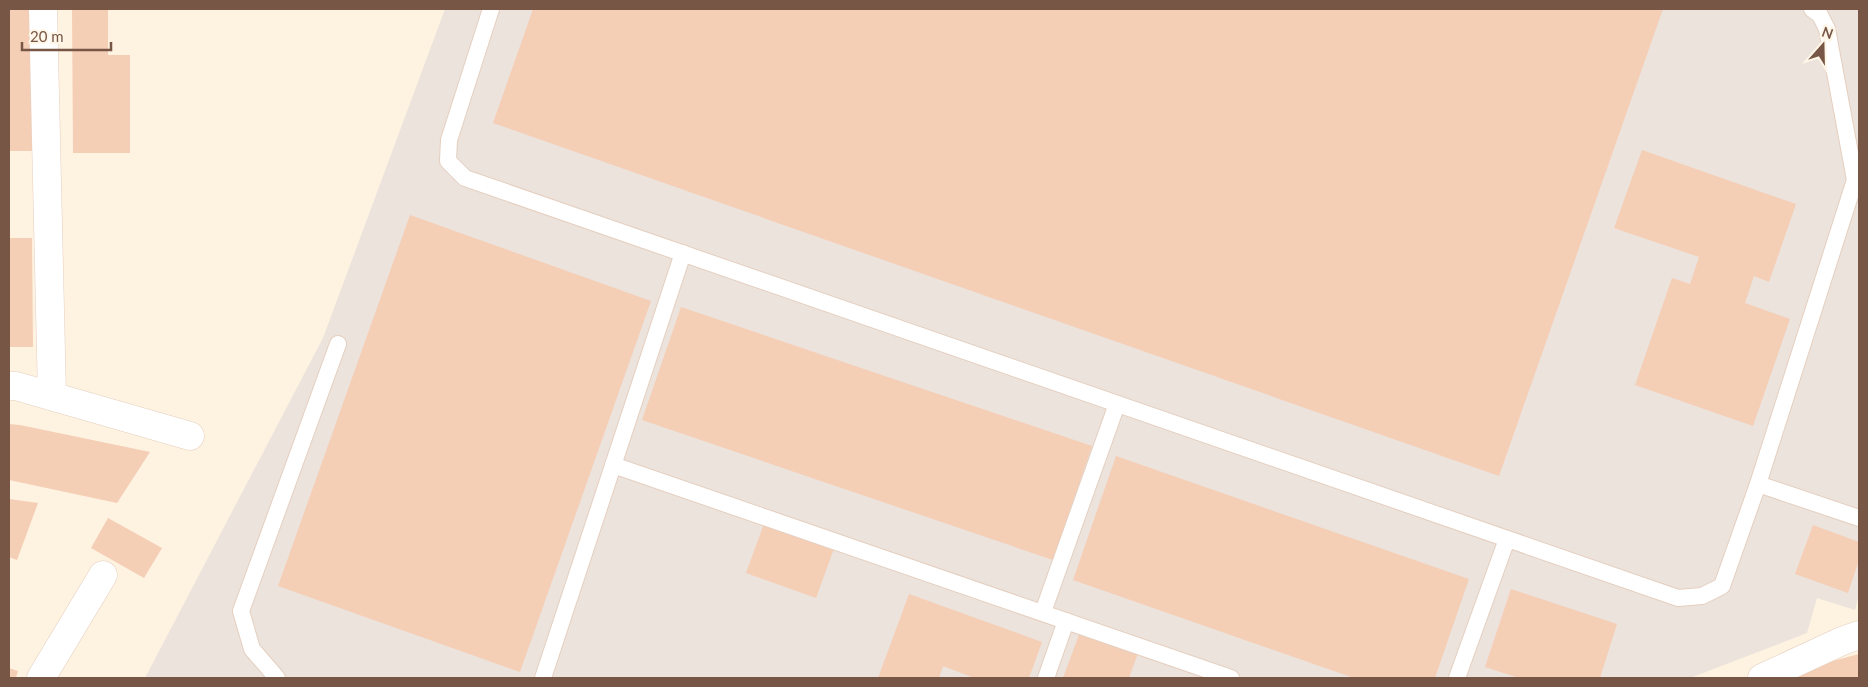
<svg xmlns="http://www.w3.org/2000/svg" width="1868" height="687" viewBox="0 0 1868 687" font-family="Lato,sans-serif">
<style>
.industrial{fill:#ece3dc}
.building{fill:#f5ceb6}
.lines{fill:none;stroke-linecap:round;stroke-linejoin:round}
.lane-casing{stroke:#e5cfbf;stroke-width:18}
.street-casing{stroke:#e5cfbf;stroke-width:29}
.lane{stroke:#fff;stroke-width:16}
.street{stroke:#fff;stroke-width:28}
</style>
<rect width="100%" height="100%" fill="#fef2e1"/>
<path class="industrial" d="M 445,9 L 1859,9 L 1859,595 L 1855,610 L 1817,598 L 1807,633 L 1690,678 L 145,678 L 323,338 Z"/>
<g class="building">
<path d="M 9,9 L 31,9 L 32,151 L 9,151 Z"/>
<path d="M 72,9 L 108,9 L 108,55 L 130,55 L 130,153 L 73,153 Z"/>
<path d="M 533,9 L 1663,9 L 1499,476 L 493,123 Z"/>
<path d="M 1642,150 L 1796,204 L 1769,282 L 1754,276 L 1745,303 L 1790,319 L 1753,426 L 1635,385 L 1672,278 L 1690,284 L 1699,257 L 1614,228 Z"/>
<path d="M 410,215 L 651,301 L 520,672 L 278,586 Z"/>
<path d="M 9,238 L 32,238 L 33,347 L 9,347 Z"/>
<path d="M 681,307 L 1092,446 L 1053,560 L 642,420 Z"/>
<path d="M 9,424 L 20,425 L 150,452 L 117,503 L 9,480 Z"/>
<path d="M 1116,456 L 1469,579 L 1435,678 L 1354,678 L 1073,580 Z"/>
<path d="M 9,499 L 38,503 L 17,560 L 9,557 Z"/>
<path d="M 108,518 L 162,548 L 144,578 L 91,548 Z"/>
<path d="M 765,521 L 835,546 L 816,598 L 746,573 Z"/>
<path d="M 1813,525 L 1859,542 L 1859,560 L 1848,593 L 1795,574 Z"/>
<path d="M 1511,589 L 1617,624 L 1600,678 L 1519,678 L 1485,667 Z"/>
<path d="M 909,594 L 1042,642 L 1029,678 L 974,678 L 943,666 L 939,678 L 878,678 Z"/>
<path d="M 1080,632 L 1138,653 L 1129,678 L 1063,678 Z"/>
<path d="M 1859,654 L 1859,678 L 1777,678 L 1829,662 Z"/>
<path d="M 9,668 L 18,671 L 16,678 L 9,678 Z"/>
</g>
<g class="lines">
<g class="lane-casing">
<g id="lane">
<path d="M 491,9 L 449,140 L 448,161 L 465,178 L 1678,598 L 1702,596 L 1722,586 L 1758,484 L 1855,180 L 1827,29 L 1820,15 L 1812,9"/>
<path d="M 613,465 L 1231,678"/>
<path d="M 1758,484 L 1859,518"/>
<path d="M 1043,612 L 1117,404"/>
<path d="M 277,678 L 252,649 L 241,611 L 338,344"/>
<path d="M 543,678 L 683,253"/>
<path d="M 1046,678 L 1066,621"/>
<path d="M 1457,678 L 1507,539"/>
</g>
</g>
<g class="street-casing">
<g id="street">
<path d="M 43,9 L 52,396"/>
<path d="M 9,386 L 16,386 L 190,436"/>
<path d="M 41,678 L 103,575"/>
<path d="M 1762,678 L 1842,641 L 1859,635"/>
</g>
</g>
<use href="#lane" class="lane"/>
<use href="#street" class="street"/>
</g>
<rect width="1868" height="687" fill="none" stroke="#775646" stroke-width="20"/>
<g transform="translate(1823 45) rotate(20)" stroke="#fff6e8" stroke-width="4" paint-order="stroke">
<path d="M0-4L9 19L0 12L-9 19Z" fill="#775646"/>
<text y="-8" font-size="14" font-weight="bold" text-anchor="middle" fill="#775646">N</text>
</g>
<path d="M22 42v8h89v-8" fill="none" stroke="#775646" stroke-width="2.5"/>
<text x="30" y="42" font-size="15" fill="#775646" stroke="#fff6e8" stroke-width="4" paint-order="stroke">20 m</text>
</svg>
